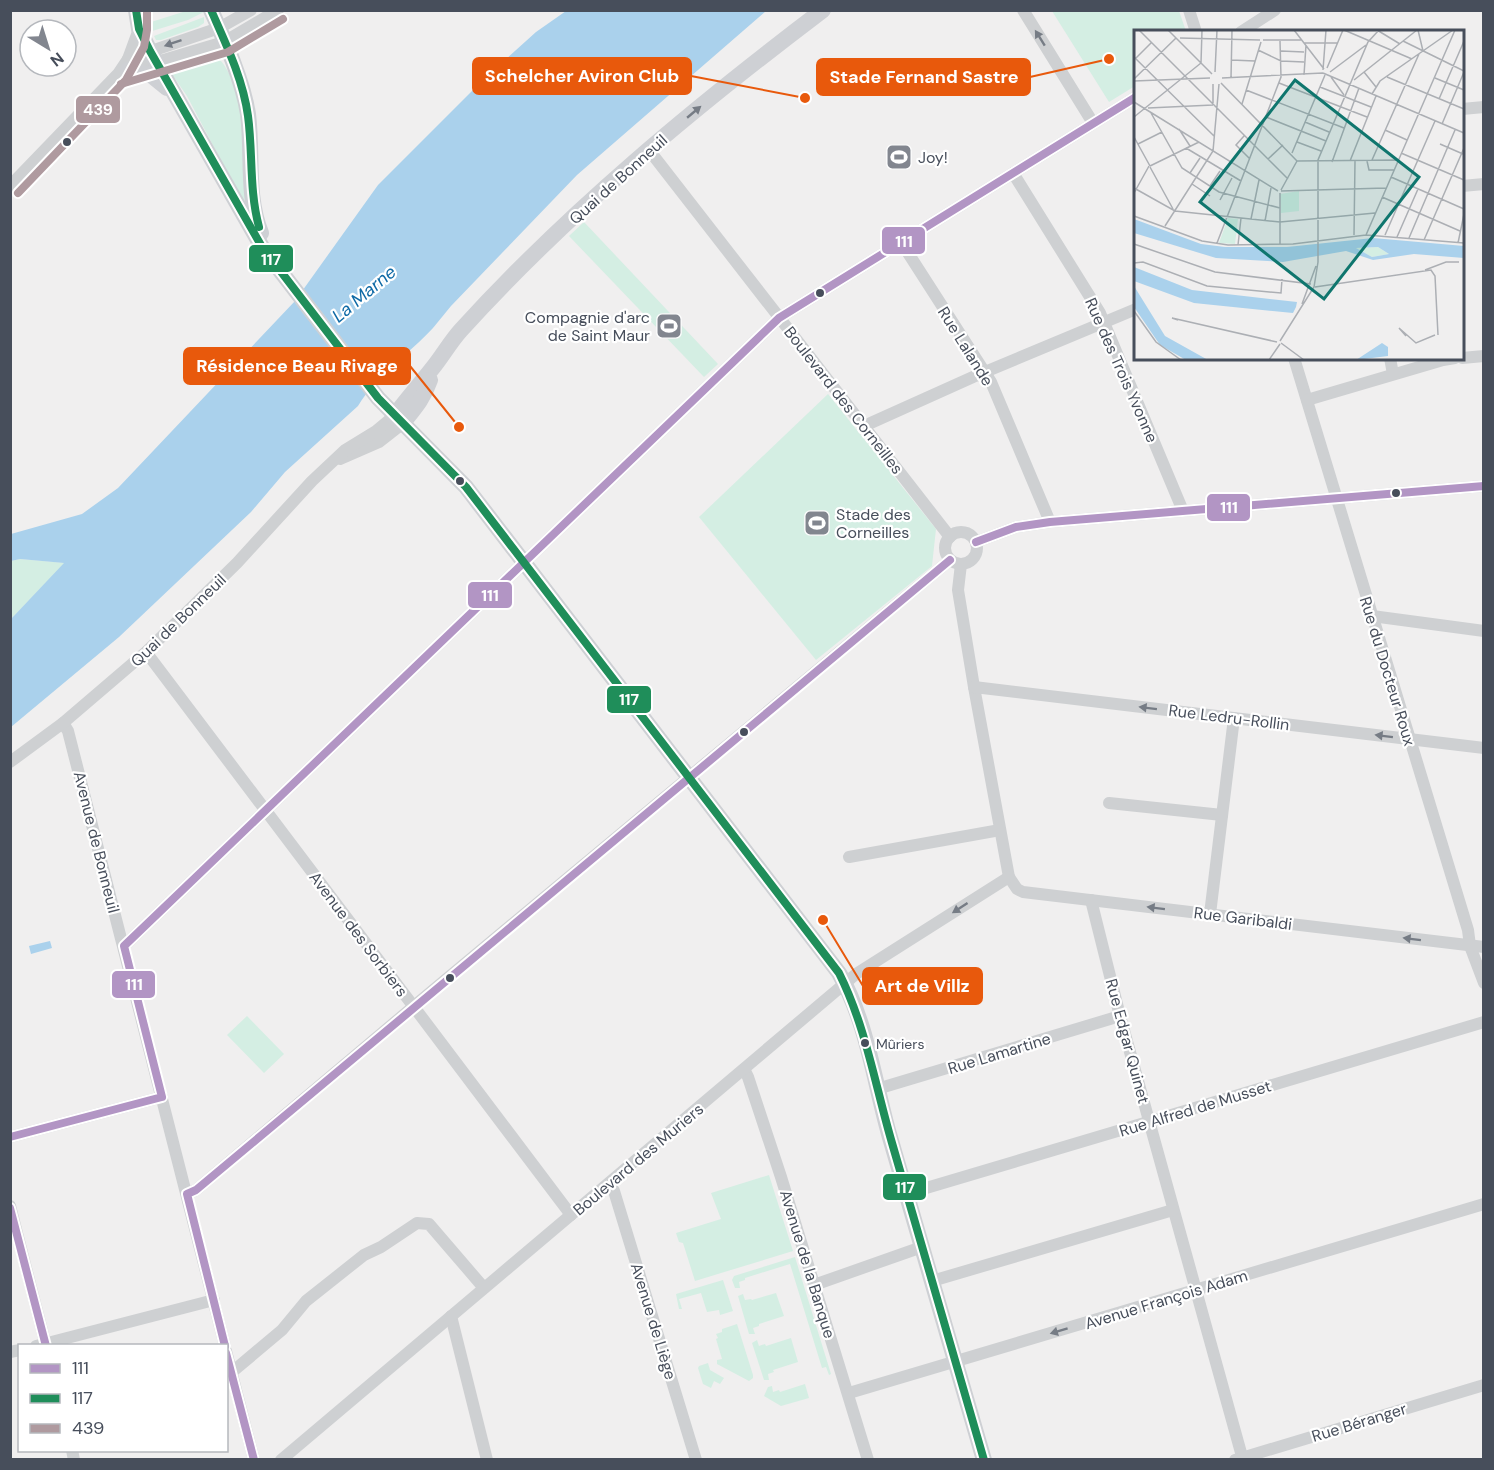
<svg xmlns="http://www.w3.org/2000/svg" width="1494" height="1470" viewBox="0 0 1494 1470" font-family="'DM Sans',sans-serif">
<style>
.green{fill:#d4eee3}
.water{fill:#aad1ec}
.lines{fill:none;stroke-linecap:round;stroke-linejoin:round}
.street{stroke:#ced0d2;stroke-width:12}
.secondary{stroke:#ced0d4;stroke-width:16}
.bus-1-casing{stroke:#fff;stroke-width:12}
.bus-2-casing{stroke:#fff;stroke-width:12}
.bus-3-casing{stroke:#fff;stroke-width:12}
.bus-1{stroke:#b295c4;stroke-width:8}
.bus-2{stroke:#1f8e5a;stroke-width:8}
.bus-3{stroke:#af9a9f;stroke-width:8}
.oneway{fill:#767c85}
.bus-dot{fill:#474e5b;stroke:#fff;stroke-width:2}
.labels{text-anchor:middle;stroke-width:4.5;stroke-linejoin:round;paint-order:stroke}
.bus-label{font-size:14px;fill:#474e5b;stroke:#fff;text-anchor:start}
.poi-label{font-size:16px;fill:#474e5b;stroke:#fff;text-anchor:start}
.street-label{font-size:16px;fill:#474e5b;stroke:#fff}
.water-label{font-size:18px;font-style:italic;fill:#0f6aa6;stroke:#fff}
.inset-road{fill:none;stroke:#acafb4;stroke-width:1.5}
.view{fill:#0f766e;fill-opacity:0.15;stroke:#0f766e;stroke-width:3}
.inset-edge{fill:none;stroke:#474e5b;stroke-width:3}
.leader{fill:none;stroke:#e8590c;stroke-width:2}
.callout-dot{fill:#e8590c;stroke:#fff;stroke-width:2}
.callout{fill:#e8590c;stroke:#e8590c;stroke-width:2}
.callout-label{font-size:18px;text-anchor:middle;font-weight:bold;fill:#fff}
.line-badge{stroke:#fff;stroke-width:2}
.badge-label{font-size:16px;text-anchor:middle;font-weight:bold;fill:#fff}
</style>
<rect width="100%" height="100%" fill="#f0efef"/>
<g class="green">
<path d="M 186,11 L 206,11 L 188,20 L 149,32 L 148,23 Z"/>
<path d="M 1052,11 L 1179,11 L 1186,31 L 1136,32 L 1135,86 L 1109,102 Z"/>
<path d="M 204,17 L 204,23 L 198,27 L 161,40 L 156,40 L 154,36 Z"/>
<path d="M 216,56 C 248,83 244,168 246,208 L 187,96 L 169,70 L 170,67 L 178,64 L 183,67 L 193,63 L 196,59 Z"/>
<path d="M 121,81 L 118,92 L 89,123 L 86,115 Z"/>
<path d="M 584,222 L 718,364 L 704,377 L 569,236 Z"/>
<path d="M 828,394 L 936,529 L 932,566 L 816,660 L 699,517 Z"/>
<path d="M 20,559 L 65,563 L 11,619 L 11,561 Z"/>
<path d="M 247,1016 L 284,1054 L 264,1073 L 227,1035 Z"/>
<path d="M 769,1175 L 793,1251 L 695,1281 L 683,1243 L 679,1242 L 676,1233 L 721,1219 L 711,1193 Z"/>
<path d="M 795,1257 L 831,1374 L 829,1375 L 826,1367 L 822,1368 L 790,1264 L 745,1278 L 745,1280 L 739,1282 L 740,1288 L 735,1288 L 732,1280 L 734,1276 Z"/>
<path d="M 723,1280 L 733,1311 L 720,1315 L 719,1310 L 707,1312 L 701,1293 L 679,1299 L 682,1309 L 679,1309 L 676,1294 Z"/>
<path d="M 776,1293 L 784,1316 L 759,1324 L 759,1326 L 753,1328 L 755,1334 L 749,1334 L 738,1296 L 743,1294 L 745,1300 L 751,1299 L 752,1300 Z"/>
<path d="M 737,1324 L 753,1375 L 753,1378 L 749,1381 L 717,1364 L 717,1360 L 722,1359 L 716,1339 L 718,1338 L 716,1334 L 722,1332 L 722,1329 Z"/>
<path d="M 791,1338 L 798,1362 L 773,1370 L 774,1372 L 768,1374 L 769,1380 L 764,1380 L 752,1343 L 757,1340 L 759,1346 L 765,1344 L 766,1346 Z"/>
<path d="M 708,1363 L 710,1370 L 724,1378 L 720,1384 L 714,1381 L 711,1388 L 703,1384 L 698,1368 L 699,1366 Z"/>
<path d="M 805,1384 L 809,1398 L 781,1406 L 764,1396 L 768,1387 L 772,1386 L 773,1392 L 779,1390 L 780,1392 Z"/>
</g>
<g class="water">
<path d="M 566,11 L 766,11 L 577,175 L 451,306 C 445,313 439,321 433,328 C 409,354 377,375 358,406 L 285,472 L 251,512 L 119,637 L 11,727 L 11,619 L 64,563 L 20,559 L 11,561 L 11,534 L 82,514 L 118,488 L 295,301 L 378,185 L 485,78 L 536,32 Z"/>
<path d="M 50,941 L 52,948 L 31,954 L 29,946 Z"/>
</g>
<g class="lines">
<g class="street">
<path d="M 1023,10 L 1093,123"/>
<path d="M 1189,10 L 1196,32"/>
<path d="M 1241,32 L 1275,10"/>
<path d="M 128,59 L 219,28 L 251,10"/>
<path d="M 130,70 L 224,42 L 278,10"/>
<path d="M 1462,109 L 1484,107"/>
<path d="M 649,150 L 950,537"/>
<path d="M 1013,173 L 1100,313 L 1183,511"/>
<path d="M 10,186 L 118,74 L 128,59 L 139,29"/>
<path d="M 1462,186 L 1484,184"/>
<path d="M 901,242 L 991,382 L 1050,522"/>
<path d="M 1294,358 L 1468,930 L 1470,946 L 1484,983"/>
<path d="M 1390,358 L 1393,374"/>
<path d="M 1462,358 L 1484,356"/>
<path d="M 1307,400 L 1443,360 L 1455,358"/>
<path d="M 864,426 L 973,377 L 1136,309"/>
<path d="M 340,459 L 379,442 L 402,424"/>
<circle cx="961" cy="548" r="16"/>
<path d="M 976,542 L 1016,527 L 1050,522 L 1484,486"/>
<path d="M 961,564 L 958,590 L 974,687 L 1009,877 L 1017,889 L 1023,892 L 1484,947"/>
<path d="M 1372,616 L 1484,631"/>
<path d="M 146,652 L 571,1215"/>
<path d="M 974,687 L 1484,748"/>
<path d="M 63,723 L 68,731 L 225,1346"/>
<path d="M 10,762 L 63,723 L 146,652 L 237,563 L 312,481 L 345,450 L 376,431 L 394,416"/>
<path d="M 1109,803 L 1222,815"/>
<path d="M 849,857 L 1000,830"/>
<path d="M 1091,900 L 1120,1016 L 1243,1460"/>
<path d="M 1210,914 L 1234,718"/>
<path d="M 124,946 L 779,318 L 1136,97"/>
<path d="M 744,1069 L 748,1077 L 781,1177 L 868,1460"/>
<path d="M 877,1089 L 1120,1016"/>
<path d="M 10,1137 L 162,1097"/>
<path d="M 608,1184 L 614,1191 L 696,1460"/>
<path d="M 187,1194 L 196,1190 L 426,996 L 950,560"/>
<path d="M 906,1194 L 1484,1022"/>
<path d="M 10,1206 L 46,1346"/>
<path d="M 932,1281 L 1173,1210"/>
<path d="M 814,1285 L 922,1247"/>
<path d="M 451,1316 L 487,1460"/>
<path d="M 36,1346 L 214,1300"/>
<path d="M 226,1351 L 254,1460"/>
<path d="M 10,1352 L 20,1350"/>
<path d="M 232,1372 L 282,1330 L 306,1301 L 364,1255 L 381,1247 L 417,1223 L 429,1224 L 484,1288"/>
<path d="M 849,1393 L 1484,1204"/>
<path d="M 72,1450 L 74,1460"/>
<path d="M 281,1460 L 856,974 L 1009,877"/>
<path d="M 1235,1460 L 1484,1385"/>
</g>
<g class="secondary">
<path d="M 136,10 L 139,29 L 150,51 L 262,247 L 378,398 L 466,487 L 839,973 C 867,1022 874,1081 889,1134 C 920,1243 953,1351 984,1460"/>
<path d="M 211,10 C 225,41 243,81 248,114 C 253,154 246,195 261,233"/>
<path d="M 128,70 L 151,75 L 167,88"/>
<path d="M 394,416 C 406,400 419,385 431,370 C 442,357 450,342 461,330 C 569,211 695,107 823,10"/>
<path d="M 402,424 C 414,409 424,398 430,380"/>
</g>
<g class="bus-1-casing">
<g id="bus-1">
<path d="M 976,542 L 1016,527 L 1050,522 L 1484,486"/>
<path d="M 10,1137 L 162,1097 L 124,946 L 779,318 L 1136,97"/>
<path d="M 10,1208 L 46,1346"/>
<path d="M 225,1346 L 187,1194 L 196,1190 L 950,560"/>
<path d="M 226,1353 L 254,1460"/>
</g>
</g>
<g class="bus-2-casing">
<g id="bus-2">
<path d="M 136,10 L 139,29 L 150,51 L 262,247 L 378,398 L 466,487 L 839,973 C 866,1027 875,1085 892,1143 C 922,1249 954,1354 984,1460"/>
<path d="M 211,10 C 226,44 243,79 248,116 C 253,153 249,190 259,227"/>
</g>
</g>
<g class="bus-3-casing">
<g id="bus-3">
<path d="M 121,84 L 228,52 L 283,19"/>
<path d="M 18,193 L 126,80 L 144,47 L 147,30 L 147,10"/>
</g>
</g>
<use href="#bus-1" class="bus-1"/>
<use href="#bus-2" class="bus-2"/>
<use href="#bus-3" class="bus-3"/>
</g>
<defs><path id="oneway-solid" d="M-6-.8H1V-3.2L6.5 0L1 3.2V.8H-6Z" transform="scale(1.5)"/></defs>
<g class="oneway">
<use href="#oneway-solid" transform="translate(1040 38) rotate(-122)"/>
<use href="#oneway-solid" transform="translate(173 43) rotate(161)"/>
<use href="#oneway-solid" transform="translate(694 112) rotate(-40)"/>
<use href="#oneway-solid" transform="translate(1148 708) rotate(-173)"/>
<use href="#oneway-solid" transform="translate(1384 736) rotate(-173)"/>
<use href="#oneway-solid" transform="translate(960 908) rotate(147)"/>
<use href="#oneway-solid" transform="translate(1156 908) rotate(-173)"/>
<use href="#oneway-solid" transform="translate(1412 939) rotate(-173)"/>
<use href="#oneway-solid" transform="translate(1059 1331) rotate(163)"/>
</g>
<defs>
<g id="stadium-square" transform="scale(1.35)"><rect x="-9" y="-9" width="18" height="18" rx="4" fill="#82868f" stroke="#fff"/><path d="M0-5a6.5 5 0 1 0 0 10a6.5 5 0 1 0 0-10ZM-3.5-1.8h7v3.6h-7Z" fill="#fff"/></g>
</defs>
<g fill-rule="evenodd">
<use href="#stadium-square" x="899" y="157"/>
<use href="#stadium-square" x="669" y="326"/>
<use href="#stadium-square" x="817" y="523"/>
</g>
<g class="bus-dot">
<circle cx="67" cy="142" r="5"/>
<circle cx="820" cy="293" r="5"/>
<circle cx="460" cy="481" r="5"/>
<circle cx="1396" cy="493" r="5"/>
<circle cx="744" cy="732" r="5"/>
<circle cx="450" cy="978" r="5"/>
<circle cx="865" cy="1043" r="5"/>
</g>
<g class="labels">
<g class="bus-label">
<text x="876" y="1049">Mûriers</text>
</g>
<g class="poi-label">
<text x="918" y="163">Joy!</text>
<text x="650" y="323" text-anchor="end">Compagnie d'arc<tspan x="650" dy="18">de Saint Maur</tspan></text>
<text x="836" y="520">Stade des<tspan x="836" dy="18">Corneilles</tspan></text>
</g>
<g class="street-label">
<text transform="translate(618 179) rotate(-42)" y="6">Quai de Bonneuil</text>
<text transform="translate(966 346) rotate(58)" y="6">Rue Lalande</text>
<text transform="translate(1122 370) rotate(66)" y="6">Rue des Trois Yvonne</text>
<text transform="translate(844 400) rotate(52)" y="6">Boulevard des Corneilles</text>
<text transform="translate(178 620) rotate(-44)" y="6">Quai de Bonneuil</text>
<text transform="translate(1388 671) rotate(73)" y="6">Rue du Docteur Roux</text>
<text transform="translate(1229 717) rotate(7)" y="6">Rue Ledru-Rollin</text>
<text transform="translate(97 842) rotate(76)" y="6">Avenue de Bonneuil</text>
<text transform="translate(1243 918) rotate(7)" y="6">Rue Garibaldi</text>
<text transform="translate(359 934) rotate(53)" y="6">Avenue des Sorbiers</text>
<text transform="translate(1128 1041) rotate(75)" y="6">Rue Edgar Quinet</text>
<text transform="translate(999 1053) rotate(-17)" y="6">Rue Lamartine</text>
<text transform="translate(1195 1108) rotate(-17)" y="6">Rue Alfred de Musset</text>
<text transform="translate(638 1159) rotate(-40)" y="6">Boulevard des Muriers</text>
<text transform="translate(808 1264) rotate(73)" y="6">Avenue de la Banque</text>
<text transform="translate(1166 1299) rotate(-17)" y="6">Avenue François Adam</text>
<text transform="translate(654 1321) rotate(73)" y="6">Avenue de Liège</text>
<text transform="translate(1359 1422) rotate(-17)" y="6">Rue Béranger</text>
</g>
<g class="water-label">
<text transform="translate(364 294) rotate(-40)" y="6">La Marne</text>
</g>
</g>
<g transform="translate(1134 30)">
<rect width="330" height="330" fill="#f0efef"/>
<path d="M 165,161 L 165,181 L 147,183 L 146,164 ZM 94,188 L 104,189 L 101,214 L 85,213 ZM 244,217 L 255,224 L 238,227 L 221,218 Z" fill="#d4eee3"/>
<path d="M 0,189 L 67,214 L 91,217 L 153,217 L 239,208 L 330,216 L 330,228 L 280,224 L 239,230 L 212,221 L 149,232 L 82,228 L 0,203 ZM 244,217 L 255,224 L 238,227 L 222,218 ZM 0,237 L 58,260 L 163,272 L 162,277 L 159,283 L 60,273 L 0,251 ZM 0,256 L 31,306 L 74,330 L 52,330 L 26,315 L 0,277 ZM 248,313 L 254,317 L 254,326 L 222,330 Z" fill="#aad1ec" fill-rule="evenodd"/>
<path class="inset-road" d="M 5,0 L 154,149M 34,0 L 78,44M 160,0 L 190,39M 210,0 L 278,29M 243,0 L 266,14M 284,0 L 289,21M 46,8 L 126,10M 129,10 L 168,10M 269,11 L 330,41M 170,13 L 204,13M 124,20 L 147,31 L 170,32M 147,21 L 170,22M 0,27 L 80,106M 1,29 L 17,13M 97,30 L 121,31M 193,38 L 209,0M 189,40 L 192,0M 81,42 L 83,0M 196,42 L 232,15M 230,42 L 242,57M 189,43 L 330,103M 170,45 L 172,15M 197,47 L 210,65M 253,47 L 330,79M 88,48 L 189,43M 97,48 L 98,0M 301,48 L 330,60M 0,49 L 42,8M 220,50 L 283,0M 0,51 L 76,48M 87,53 L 163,131M 145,53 L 233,87M 186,57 L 237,77M 112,60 L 210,98M 238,64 L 246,51 L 319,0M 305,69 L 330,11M 0,72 L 144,161M 79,73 L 79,54M 108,74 L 127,12M 14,78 L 79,75M 17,83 L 48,138 L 85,162 L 146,178M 0,87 L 67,33 L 68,0M 132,87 L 192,111M 171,92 L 195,102M 308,94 L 330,42M 45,99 L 56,116M 251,100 L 273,110M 110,106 L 102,115 L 116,129M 0,107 L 16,136M 163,112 L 187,121M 4,114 L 28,102M 306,114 L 329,124M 52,118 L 107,151M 158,123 L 191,45M 267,123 L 330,150M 134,129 L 149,115M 238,130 L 285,24M 163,131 L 264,130M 216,131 L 242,66M 233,131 L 235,140 L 260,140M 198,132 L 225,58M 16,136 L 65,112M 16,137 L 39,179M 56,143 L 66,128M 257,147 L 330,179M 58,154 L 76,166M 76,156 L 86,141M 0,158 L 41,181 L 146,192 L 241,183M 147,160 L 163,131M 147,161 L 252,158M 0,163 L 15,136M 248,167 L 326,201M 86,170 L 98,148M 0,186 L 68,211 L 94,215 L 159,214 L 232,205 L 330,213M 117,189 L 125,150M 131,191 L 137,158M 31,196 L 79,121 L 85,54M 220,205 L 221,131M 232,205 L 321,0M 251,205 L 301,91M 263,207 L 284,159M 275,208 L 321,100M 290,210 L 330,118M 83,213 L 147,47 L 146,11M 324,213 L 330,184M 0,214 L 81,242 L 177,254M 104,215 L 107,188M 146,215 L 146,163M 0,233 L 9,232 L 73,256 L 147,263 L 148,249M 291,240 L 312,232 L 325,232M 181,257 L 297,240 L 301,246 L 304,305M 168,274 L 182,236M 0,281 L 22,312 L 47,330M 44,290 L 38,288 L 143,312M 272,306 L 265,298 L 282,313 L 301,305M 146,311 L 180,257 L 184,232 L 184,130 L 234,12 L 245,0M 147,313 L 170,330M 135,330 L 146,314"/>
<path class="view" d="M 161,50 L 285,147 L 190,269 L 66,172 Z"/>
<rect width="330" height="330" class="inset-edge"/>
</g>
<path class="leader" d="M805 98L691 76M1109 59L1030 77M459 427L410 366M823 920L863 986"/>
<g class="callout-dot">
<circle cx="805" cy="98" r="6"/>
<circle cx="1109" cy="59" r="6"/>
<circle cx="459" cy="427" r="6"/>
<circle cx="823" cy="920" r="6"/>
</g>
<g class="callout">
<rect x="473" y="58" width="218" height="36" rx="6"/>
<rect x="817" y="59" width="213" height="36" rx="6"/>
<rect x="184" y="348" width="226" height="36" rx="6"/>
<rect x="863" y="968" width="119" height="36" rx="6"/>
</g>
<g class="callout-label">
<text x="582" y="82">Schelcher Aviron Club</text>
<text x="924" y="83">Stade Fernand Sastre</text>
<text x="297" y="372">Résidence Beau Rivage</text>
<text x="922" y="992">Art de Villz</text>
</g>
<g class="line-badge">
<rect x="75" y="95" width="46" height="29" rx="6" fill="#af9a9f"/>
<rect x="881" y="226" width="45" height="29" rx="6" fill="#b295c4"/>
<rect x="248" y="244" width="46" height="29" rx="6" fill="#1f8e5a"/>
<rect x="1206" y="493" width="45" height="29" rx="6" fill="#b295c4"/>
<rect x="467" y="581" width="46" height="28" rx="6" fill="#b295c4"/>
<rect x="606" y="685" width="46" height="29" rx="6" fill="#1f8e5a"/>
<rect x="111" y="970" width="45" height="29" rx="6" fill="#b295c4"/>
<rect x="882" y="1173" width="45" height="28" rx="6" fill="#1f8e5a"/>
</g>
<g class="badge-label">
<text x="98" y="115">439</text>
<text x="904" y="247">111</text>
<text x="271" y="265">117</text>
<text x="1229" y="513">111</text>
<text x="490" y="601">111</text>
<text x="629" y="705">117</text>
<text x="134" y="990">111</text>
<text x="905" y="1193">117</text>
</g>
<rect width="1494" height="1470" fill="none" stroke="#474e5b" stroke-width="24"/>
<rect x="18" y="1344" width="210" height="108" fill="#ffffff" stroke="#b5b8bd" stroke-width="1.5"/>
<rect x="30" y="1364" width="30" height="9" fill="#b295c4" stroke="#b5b8bd" stroke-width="1.5"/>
<text x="72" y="1374" font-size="18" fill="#474e5b">111</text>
<rect x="30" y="1394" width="30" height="9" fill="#1f8e5a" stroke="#b5b8bd" stroke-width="1.5"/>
<text x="72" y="1404" font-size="18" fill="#474e5b">117</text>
<rect x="30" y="1424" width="30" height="9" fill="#af9a9f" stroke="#b5b8bd" stroke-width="1.5"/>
<text x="72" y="1434" font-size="18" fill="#474e5b">439</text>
<g transform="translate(48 48) rotate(142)"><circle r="28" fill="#ffffff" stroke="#b5b8bd" stroke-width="1.5"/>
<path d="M0-4.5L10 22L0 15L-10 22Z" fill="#82868f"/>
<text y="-9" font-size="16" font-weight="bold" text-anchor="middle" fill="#474e5b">N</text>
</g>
</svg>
